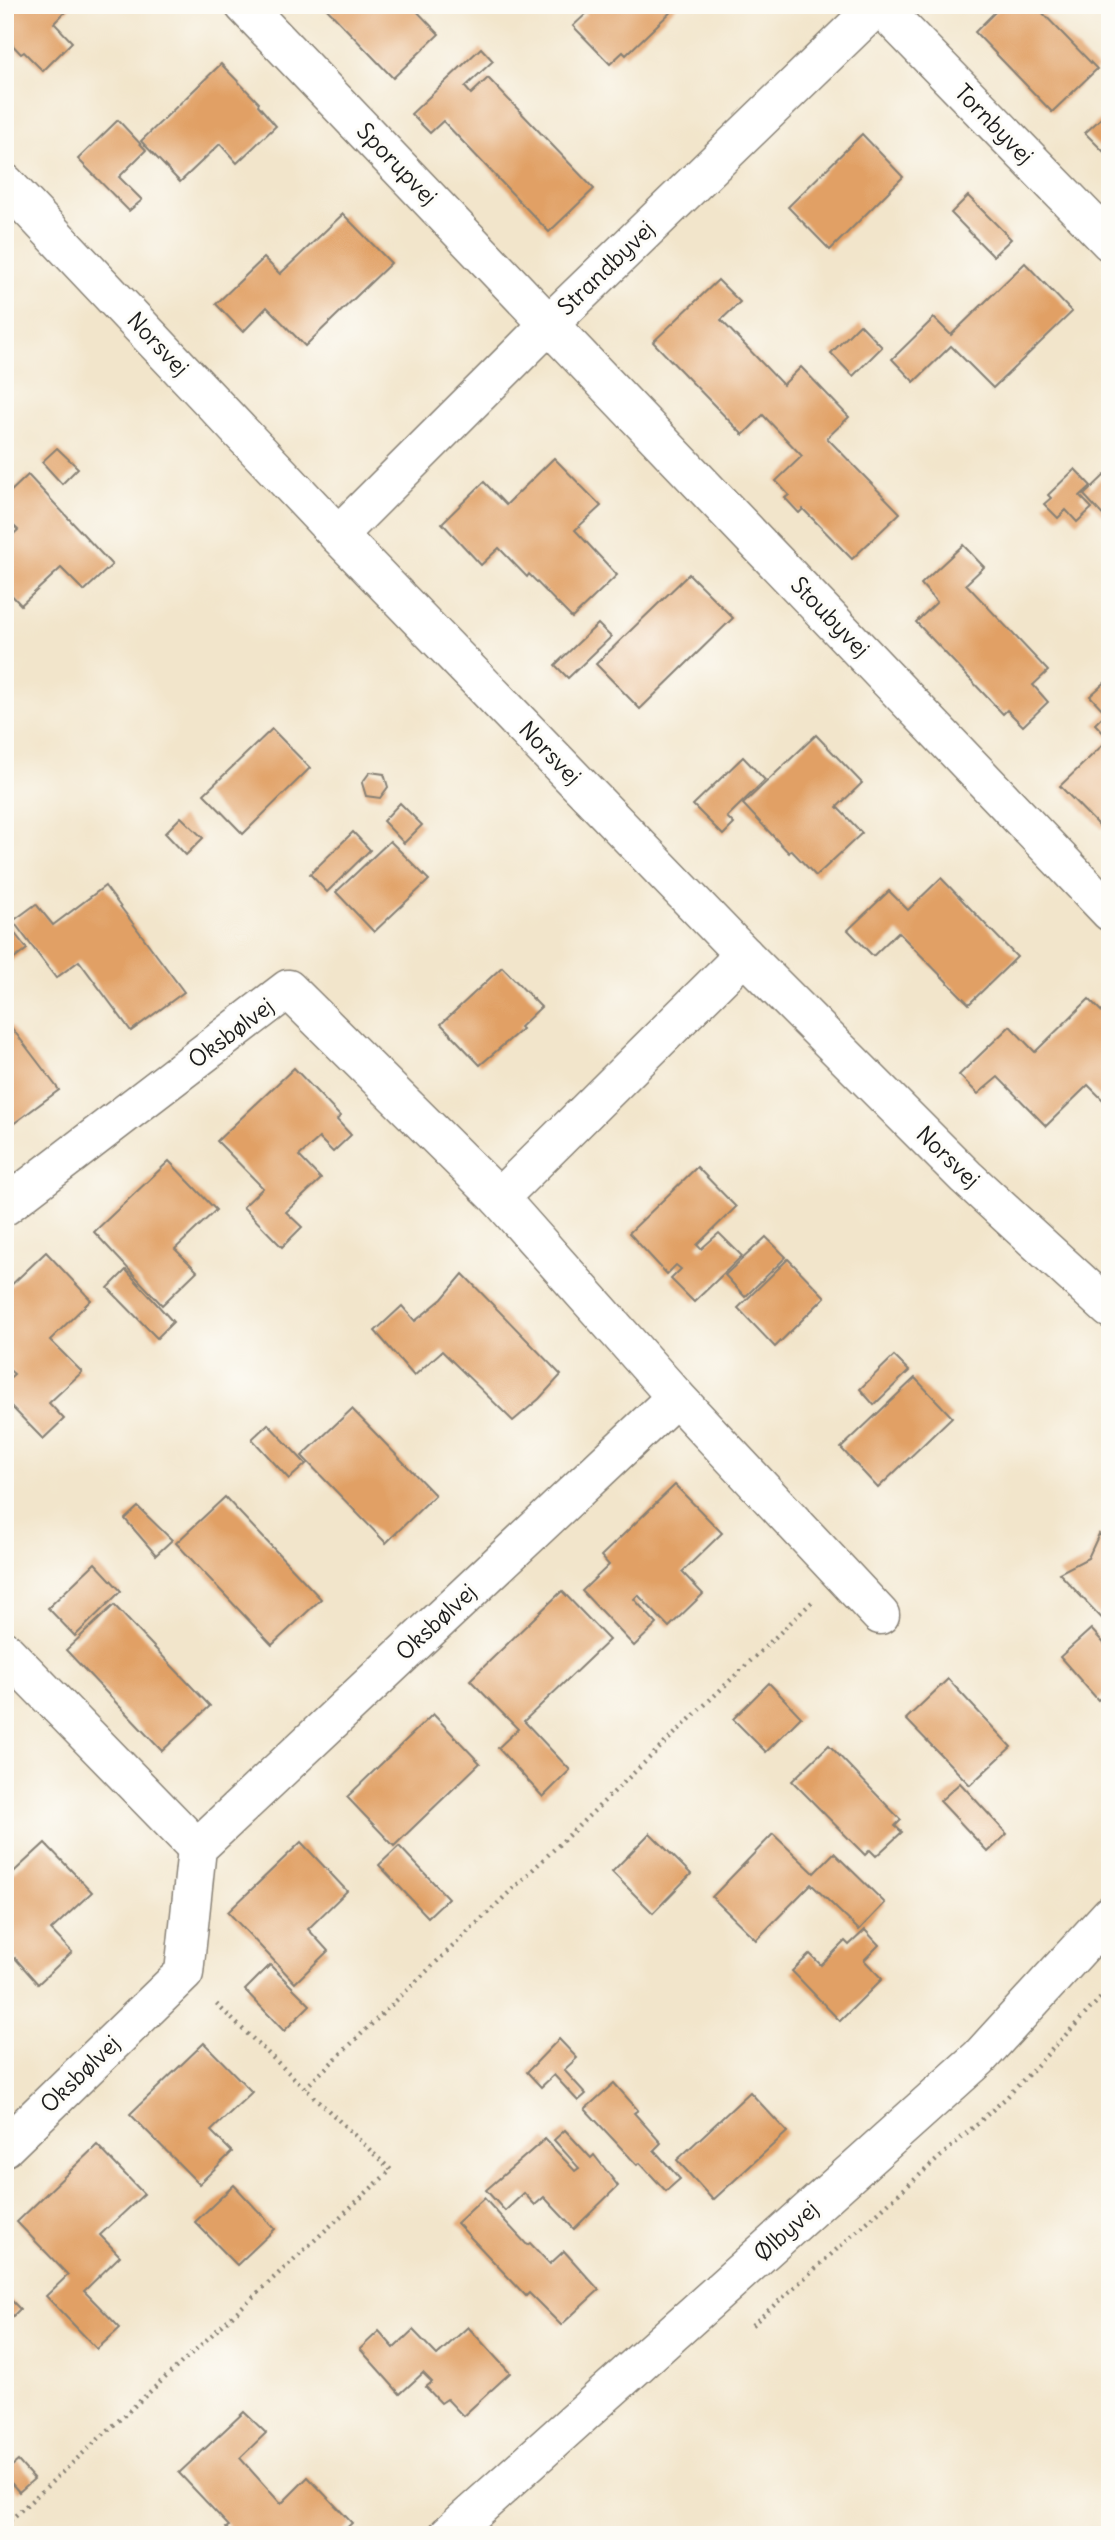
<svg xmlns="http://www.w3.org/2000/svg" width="1115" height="2540" viewBox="0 0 1115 2540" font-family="Delius,sans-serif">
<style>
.building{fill:#e1a065}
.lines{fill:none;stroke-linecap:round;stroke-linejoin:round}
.minor-casing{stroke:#878074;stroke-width:41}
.path{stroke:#878074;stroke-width:4.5;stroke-dasharray:2 5;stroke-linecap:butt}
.minor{stroke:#fff;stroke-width:38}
.labels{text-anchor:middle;stroke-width:6;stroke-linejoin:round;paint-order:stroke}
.street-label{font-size:23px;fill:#1c1c1c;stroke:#fdfcf7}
</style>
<rect width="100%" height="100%" fill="#fdfcf7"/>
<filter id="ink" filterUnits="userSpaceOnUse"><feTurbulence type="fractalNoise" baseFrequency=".0143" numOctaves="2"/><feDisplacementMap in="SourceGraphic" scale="14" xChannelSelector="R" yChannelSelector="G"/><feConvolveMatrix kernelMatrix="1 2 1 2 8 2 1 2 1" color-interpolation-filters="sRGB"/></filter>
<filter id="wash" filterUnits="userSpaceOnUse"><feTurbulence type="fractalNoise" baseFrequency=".00686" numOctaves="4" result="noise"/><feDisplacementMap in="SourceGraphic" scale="28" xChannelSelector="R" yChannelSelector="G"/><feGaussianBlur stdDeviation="1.57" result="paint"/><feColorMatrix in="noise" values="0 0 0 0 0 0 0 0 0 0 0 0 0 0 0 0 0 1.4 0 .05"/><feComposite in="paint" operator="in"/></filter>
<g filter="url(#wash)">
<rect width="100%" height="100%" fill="#f2e5cb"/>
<g id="blocks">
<g class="building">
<path d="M 5,5 L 72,5 L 54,23 L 72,42 L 43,71 L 24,52 L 21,54 L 5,37 Z"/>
<path d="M 323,5 L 411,5 L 439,34 L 393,78 Z"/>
<path d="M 588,5 L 678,5 L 626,55 L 623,52 L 610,64 L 573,26 L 586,14 L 583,10 Z"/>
<path d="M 1002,5 L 1035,5 L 1097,69 L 1052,112 L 975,32 Z"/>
<path d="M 481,48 L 493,61 L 465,87 L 471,94 L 488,78 L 594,189 L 549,232 L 443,121 L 430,133 L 411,114 Z"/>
<path d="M 221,64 L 259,103 L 258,105 L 276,126 L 237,163 L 220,144 L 180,182 L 141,141 Z"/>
<path d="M 1110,110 L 1110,158 L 1085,133 Z"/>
<path d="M 118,120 L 146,150 L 119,177 L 142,200 L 129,211 L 78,159 Z"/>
<path d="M 862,134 L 903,177 L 830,250 L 788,207 Z"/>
<path d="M 968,196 L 1011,239 L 993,256 L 951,213 Z"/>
<path d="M 343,214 L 391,263 L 305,346 L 267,307 L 243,332 L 216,304 L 264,258 L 280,274 Z"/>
<path d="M 1025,263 L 1072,312 L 993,388 L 951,346 L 914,382 L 892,359 L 934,318 L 951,335 Z"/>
<path d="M 718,280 L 740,302 L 721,320 L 783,385 L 801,367 L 849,417 L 827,438 L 900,513 L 852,559 L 803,509 L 799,513 L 785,498 L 789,495 L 776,481 L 802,456 L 763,415 L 743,435 L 653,342 Z"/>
<path d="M 860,324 L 882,347 L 853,376 L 831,353 Z"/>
<path d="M 57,448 L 78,468 L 62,484 L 42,462 Z"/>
<path d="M 554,458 L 601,506 L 575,530 L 617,575 L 572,618 L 529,574 L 527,577 L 499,548 L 481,565 L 442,523 L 484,482 L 506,505 Z"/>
<path d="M 1075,469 L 1091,486 L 1080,496 L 1092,508 L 1077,522 L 1066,510 L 1058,518 L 1044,504 L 1051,498 L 1048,495 Z"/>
<path d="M 1110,470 L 1110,523 L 1084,495 Z"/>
<path d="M 28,475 L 112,565 L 84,591 L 61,568 L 21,605 L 5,588 L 5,542 L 18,530 L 5,517 L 5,497 Z"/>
<path d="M 963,545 L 984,567 L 966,584 L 1048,671 L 1033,685 L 1048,702 L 1023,726 L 1007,710 L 1003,714 L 916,622 L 937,602 L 921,584 Z"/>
<path d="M 689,574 L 733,618 L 640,709 L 596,664 Z"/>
<path d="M 598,624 L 611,637 L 568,678 L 555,665 Z"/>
<path d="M 1110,678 L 1110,822 L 1102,829 L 1060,786 L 1109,739 L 1095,724 L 1106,713 L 1090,696 Z"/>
<path d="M 272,729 L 310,768 L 243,834 L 204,794 Z"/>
<path d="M 816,735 L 862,783 L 837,807 L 862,833 L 816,876 L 791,850 L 789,853 L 743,804 Z"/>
<path d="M 743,757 L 765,780 L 727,817 L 734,824 L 723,835 L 693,805 Z"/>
<path d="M 370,772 L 384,774 L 388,787 L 380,798 L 366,796 L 362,783 Z"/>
<path d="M 400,803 L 422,825 L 404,843 L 383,821 Z"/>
<path d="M 181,817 L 203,838 L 186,855 L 165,833 Z"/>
<path d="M 353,832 L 370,850 L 327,892 L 310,874 Z"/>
<path d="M 390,841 L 429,880 L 374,932 L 336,892 Z"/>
<path d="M 941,878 L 1017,957 L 969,1004 L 898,932 L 873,956 L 848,930 L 889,891 L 908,910 Z"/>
<path d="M 105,886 L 184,992 L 131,1031 L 79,961 L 56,978 L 13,921 L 36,904 L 53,925 Z"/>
<path d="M 9,926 L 27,949 L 5,966 L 5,929 Z"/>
<path d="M 502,967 L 541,1007 L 520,1027 L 522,1029 L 480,1065 L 441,1024 Z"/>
<path d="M 1089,999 L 1110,1020 L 1110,1094 L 1103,1100 L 1088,1085 L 1046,1126 L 998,1077 L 978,1094 L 959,1075 L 1010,1026 L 1035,1052 Z"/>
<path d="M 5,1019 L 59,1090 L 5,1130 Z"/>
<path d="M 294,1068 L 340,1116 L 337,1120 L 351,1135 L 333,1152 L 319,1138 L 299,1156 L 321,1179 L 286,1212 L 302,1227 L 282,1247 L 243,1207 L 263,1188 L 217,1141 Z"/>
<path d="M 169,1161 L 216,1210 L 175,1249 L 197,1271 L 162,1305 L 94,1232 Z"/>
<path d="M 697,1167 L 736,1207 L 697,1245 L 701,1249 L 719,1233 L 742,1256 L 694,1302 L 671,1279 L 681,1269 L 676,1265 L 667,1274 L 629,1233 Z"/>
<path d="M 766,1237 L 786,1257 L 745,1297 L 725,1275 Z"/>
<path d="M 46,1252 L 91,1300 L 50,1340 L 82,1372 L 49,1403 L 64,1419 L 43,1439 L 5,1400 L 5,1382 L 14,1374 L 5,1366 L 5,1291 Z"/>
<path d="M 788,1259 L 825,1297 L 775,1347 L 738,1308 Z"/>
<path d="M 126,1270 L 173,1322 L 157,1338 L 108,1288 Z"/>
<path d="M 463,1274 L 561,1375 L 539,1399 L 513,1421 L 442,1351 L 414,1376 L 375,1331 L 402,1306 L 415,1321 L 442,1299 Z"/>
<path d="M 894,1356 L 909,1371 L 874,1405 L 860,1389 Z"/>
<path d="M 915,1378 L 952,1417 L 878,1488 L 841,1448 Z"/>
<path d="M 352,1409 L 435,1495 L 386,1543 L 302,1456 Z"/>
<path d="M 268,1424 L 306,1464 L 289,1479 L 252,1439 Z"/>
<path d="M 675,1485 L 722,1533 L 682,1572 L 703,1594 L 669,1627 L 638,1595 L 634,1599 L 657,1624 L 634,1646 L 582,1591 L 609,1565 L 601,1556 Z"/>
<path d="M 225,1497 L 321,1599 L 272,1645 L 176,1543 Z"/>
<path d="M 138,1507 L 172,1540 L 156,1555 L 125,1519 Z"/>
<path d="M 1099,1534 L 1110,1545 L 1110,1627 L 1059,1573 L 1088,1558 Z"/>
<path d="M 95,1563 L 121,1591 L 75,1636 L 48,1608 Z"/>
<path d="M 562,1591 L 609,1640 L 524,1721 L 570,1770 L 543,1797 L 498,1748 L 518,1729 L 470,1680 Z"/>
<path d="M 114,1605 L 210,1706 L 162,1751 L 66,1650 Z"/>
<path d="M 1091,1629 L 1110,1650 L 1110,1690 L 1098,1700 L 1060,1657 Z"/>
<path d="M 948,1679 L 1011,1747 L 970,1785 L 906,1719 Z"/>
<path d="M 769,1683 L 801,1717 L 766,1752 L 733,1719 Z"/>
<path d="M 433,1714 L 480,1763 L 394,1846 L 347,1797 Z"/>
<path d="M 829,1745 L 901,1820 L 895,1826 L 902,1832 L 876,1856 L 870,1850 L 865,1855 L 792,1781 Z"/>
<path d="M 960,1783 L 1007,1834 L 988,1852 L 940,1801 Z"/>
<path d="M 650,1833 L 691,1874 L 653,1913 L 612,1872 Z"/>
<path d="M 773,1834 L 814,1873 L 834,1853 L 885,1903 L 859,1930 L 811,1884 L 756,1940 L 712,1897 Z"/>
<path d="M 301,1842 L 347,1891 L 308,1929 L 328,1951 L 295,1983 L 228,1912 Z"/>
<path d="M 45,1843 L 92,1892 L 51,1930 L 72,1952 L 38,1984 L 15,1958 L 5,1967 L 5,1880 Z"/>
<path d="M 399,1846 L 448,1898 L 428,1917 L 379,1865 Z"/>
<path d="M 865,1930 L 879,1945 L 864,1960 L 882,1979 L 840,2021 L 792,1971 L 810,1954 L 821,1965 L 845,1941 L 849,1945 Z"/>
<path d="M 270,1965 L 310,2005 L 284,2031 L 245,1990 Z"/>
<path d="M 559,2039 L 577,2058 L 564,2070 L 586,2094 L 578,2101 L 554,2075 L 541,2087 L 527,2072 Z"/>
<path d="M 204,2043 L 252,2092 L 211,2131 L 232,2152 L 199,2184 L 130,2114 Z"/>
<path d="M 614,2083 L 638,2110 L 634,2113 L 661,2143 L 654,2150 L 680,2179 L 666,2191 L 640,2163 L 637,2165 L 585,2109 Z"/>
<path d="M 750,2092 L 787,2132 L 713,2200 L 677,2160 Z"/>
<path d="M 565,2130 L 591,2158 L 594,2155 L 618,2186 L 574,2229 L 544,2197 L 535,2205 L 524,2193 L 505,2211 L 486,2190 L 545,2139 L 575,2171 L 579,2168 L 554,2140 Z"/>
<path d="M 97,2145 L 144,2194 L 100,2235 L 120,2256 L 84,2291 L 120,2328 L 97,2349 L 46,2296 L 68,2275 L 17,2222 Z"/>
<path d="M 234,2185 L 275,2229 L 237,2265 L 195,2222 Z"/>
<path d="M 484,2198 L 527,2245 L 530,2243 L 550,2264 L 564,2251 L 599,2290 L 561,2325 L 529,2293 L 526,2296 L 457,2223 Z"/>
<path d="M 5,2294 L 20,2309 L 5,2324 Z"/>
<path d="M 468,2327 L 510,2373 L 463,2416 L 447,2399 L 441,2403 L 426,2387 L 432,2382 L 423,2373 L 400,2394 L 360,2349 L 379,2331 L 394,2348 L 413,2330 L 437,2355 Z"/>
<path d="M 244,2412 L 266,2433 L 240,2458 L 281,2504 L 308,2477 L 352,2523 L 339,2535 L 232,2535 L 226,2528 L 229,2526 L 179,2473 Z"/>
<path d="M 18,2461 L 34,2479 L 19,2492 L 5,2476 L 5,2472 Z"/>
</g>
</g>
</g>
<g filter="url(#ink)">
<use href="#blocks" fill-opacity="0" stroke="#878074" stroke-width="2"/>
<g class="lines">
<g class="minor-casing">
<g id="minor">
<path d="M 244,5 L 1110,912"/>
<path d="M 879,5 L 1110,242"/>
<path d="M 5,183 L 338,535 L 744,955 L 966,1177 L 1110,1309"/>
<path d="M 338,535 L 550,323 L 878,5"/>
<path d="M 499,1198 L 676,1397 L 880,1615"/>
<path d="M 5,1206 L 288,989 L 499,1198 L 744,955"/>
<path d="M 5,1651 L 197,1848"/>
<path d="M 5,2147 L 184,1973 L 197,1848 L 676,1397"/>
<path d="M 448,2535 L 979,2058 L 1110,1915"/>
</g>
</g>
<g class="path">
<path d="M 305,2088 L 812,1602"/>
<path d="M 752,2325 L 1007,2097 L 1110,1988"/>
<path d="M 5,2525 L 391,2170 L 213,2001"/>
</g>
<use href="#minor" class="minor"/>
</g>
</g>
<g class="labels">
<g class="street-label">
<text transform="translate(994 124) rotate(46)" y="8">Tornbyvej</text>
<text transform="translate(397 164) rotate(46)" y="8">Sporupvej</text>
<text transform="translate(606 268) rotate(-44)" y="8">Strandbyvej</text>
<text transform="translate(158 344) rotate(47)" y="8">Norsvej</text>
<text transform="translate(830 617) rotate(46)" y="8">Stoubyvej</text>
<text transform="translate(550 753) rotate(46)" y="8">Norsvej</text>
<text transform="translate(231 1033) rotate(-37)" y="8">Oksbølvej</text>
<text transform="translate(948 1157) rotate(44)" y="8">Norsvej</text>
<text transform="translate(436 1622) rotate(-43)" y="8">Oksbølvej</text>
<text transform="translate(80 2074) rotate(-44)" y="8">Oksbølvej</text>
<text transform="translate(786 2231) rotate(-42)" y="8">Ølbyvej</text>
</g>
</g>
<rect width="1115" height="2540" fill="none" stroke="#fdfcf7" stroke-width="28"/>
</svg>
